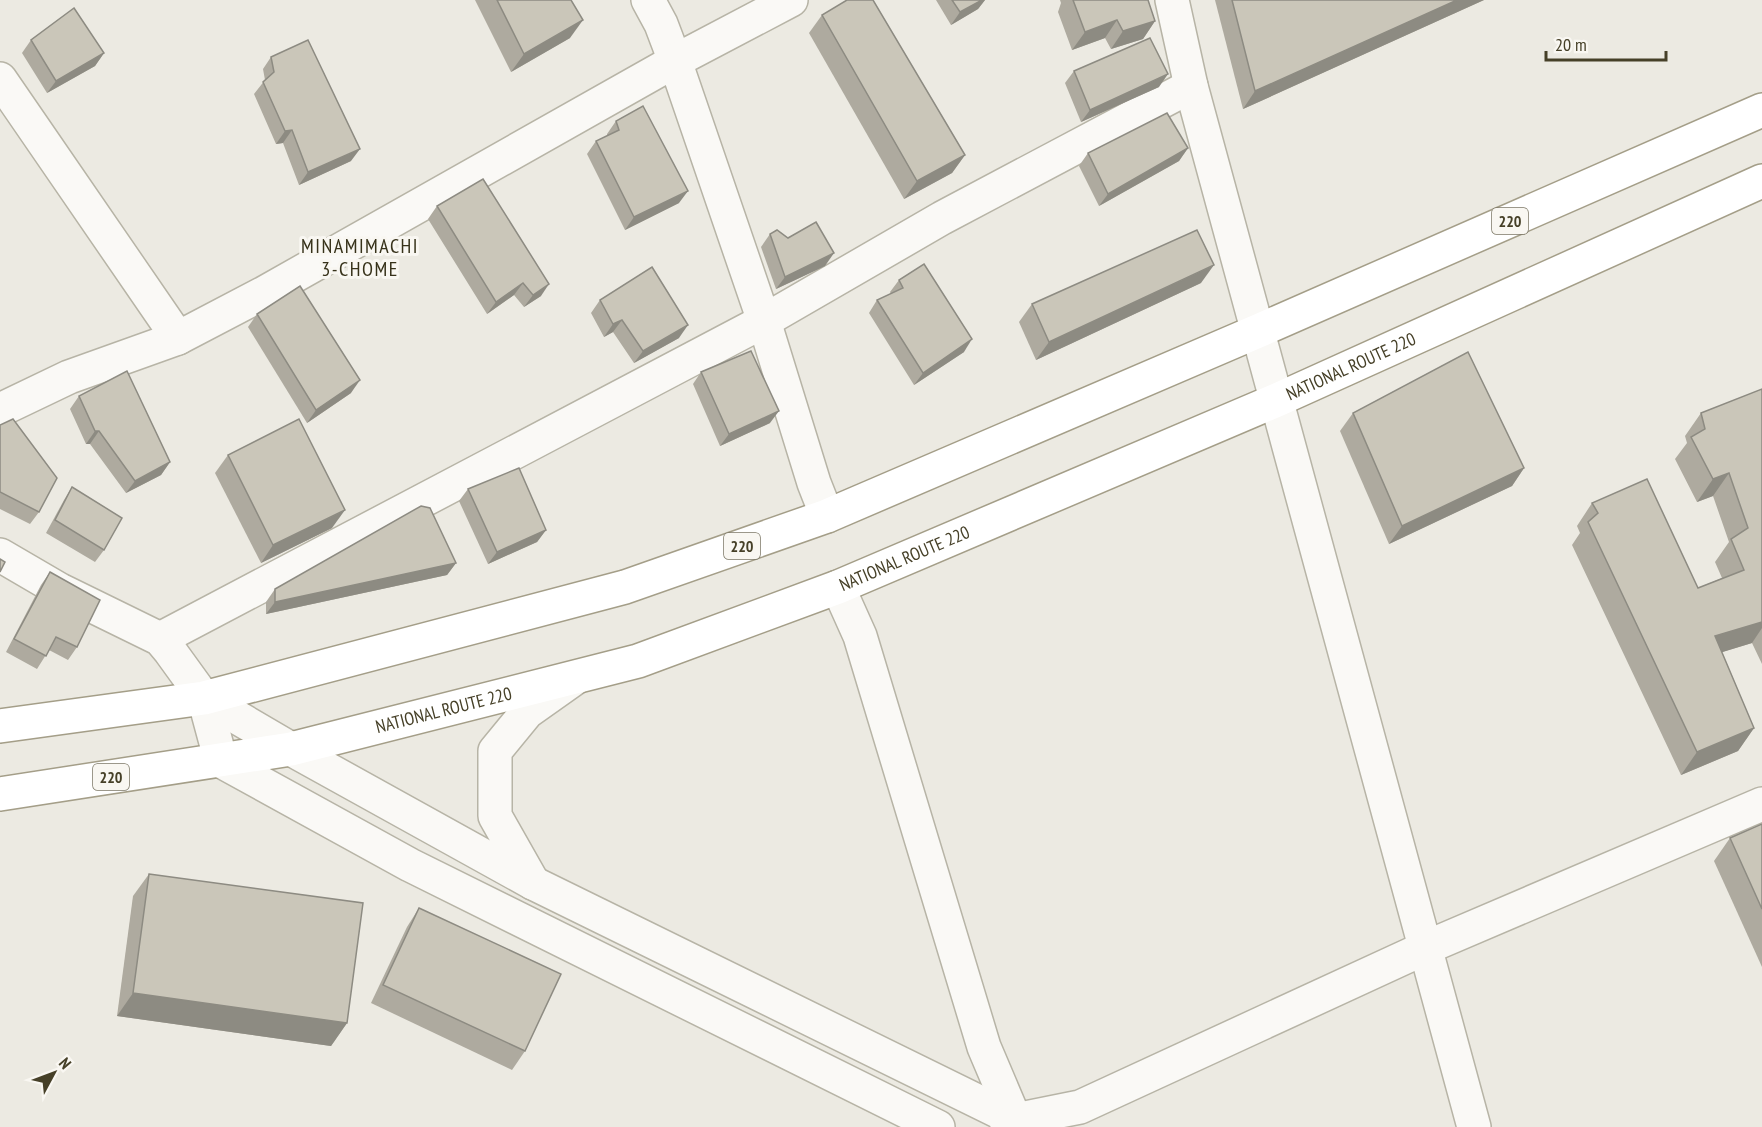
<svg xmlns="http://www.w3.org/2000/svg" width="1762" height="1127" viewBox="0 0 1762 1127" font-family="'PT Sans Narrow',sans-serif">
<style>
.lines{fill:none;stroke-linecap:round;stroke-linejoin:round}
.minor-casing{stroke:#b7b4a6;stroke-width:36}
.highway-casing{stroke:#a49e88;stroke-width:36}
.minor{stroke:#faf9f6;stroke-width:33}
.highway{stroke:#fff;stroke-width:33}
.wall{fill:#aeaa9f}
.shaded-wall{fill:#8d8b82}
.building{fill:#cac6b9;stroke:#8d8b82;stroke-width:1.5}
.labels{text-anchor:middle;stroke-width:6;stroke-linejoin:round;paint-order:stroke}
.shield{fill:#f9f7f2;stroke:#7c7765;stroke-width:1.5}
.shield-label{font-size:16px;font-weight:bold;fill:#464028}
.street-label{font-size:18px;fill:#464028;stroke:#f9f7f2}
.neighbourhood-label{font-size:20px;letter-spacing:1.5px;fill:#37321a;stroke:#f9f7f2}
</style>
<rect width="100%" height="100%" fill="#eceae2"/>
<g class="lines">
<g class="minor-casing">
<g id="minor">
<path d="M 648,0 L 661,24 L 675,61 L 764,321 L 814,483 L 827,516"/>
<path d="M 1172,0 L 1191,86 L 1474,1127"/>
<path d="M 0,79 L 178,338"/>
<path d="M 0,410 L 69,377 L 178,338 L 264,293 L 675,61 L 791,0"/>
<path d="M 0,555 L 60,590 L 160,639 L 170,651 L 204,698 L 221,761 L 410,865 L 938,1127"/>
<path d="M 838,587 L 860,636 L 984,1047 L 1015,1120"/>
<path d="M 160,639 L 764,321 L 942,218 L 1191,86"/>
<path d="M 204,698 L 291,749 L 533,883 L 1030,1127"/>
<path d="M 533,883 L 495,816 L 495,751 L 527,712 L 575,678"/>
<path d="M 1007,1126 L 1015,1120 L 1080,1107 L 1425,948 L 1762,804"/>
</g>
</g>
<g class="highway-casing">
<g id="highway">
<path d="M 0,726 L 204,698 L 625,587 L 827,516 L 1258,331 L 1762,110"/>
<path id="s1" d="M 0,794 L 291,749 L 638,661 L 838,587 L 1277,400 L 1762,181"/>
</g>
</g>
<use href="#minor" class="minor"/>
<use href="#highway" class="highway"/>
</g>
<g class="wall">
<path d="M 475,0 L 571,0 L 570,38 L 511,72 Z"/>
<path d="M 936,0 L 985,0 L 978,9 L 951,25 Z"/>
<path d="M 1060,0 L 1148,0 L 1155,21 L 1143,39 L 1111,49 L 1105,38 L 1072,50 L 1058,12 L 1061,3 Z"/>
<path d="M 1215,0 L 1484,0 L 1243,109 Z"/>
<path d="M 822,15 L 965,155 L 952,173 L 904,199 L 809,33 Z"/>
<path d="M 31,40 L 104,53 L 95,66 L 47,93 L 22,53 Z"/>
<path d="M 271,57 L 351,161 L 299,185 L 283,143 L 276,144 L 254,94 L 265,80 L 263,69 Z"/>
<path d="M 1074,71 L 1159,87 L 1081,122 L 1065,83 Z"/>
<path d="M 616,121 L 679,203 L 625,230 L 587,154 L 596,141 L 607,136 L 607,134 Z"/>
<path d="M 1188,148 L 1179,161 L 1099,206 L 1079,166 L 1088,153 Z"/>
<path d="M 437,206 L 541,296 L 524,307 L 514,295 L 487,314 L 428,219 Z"/>
<path d="M 770,234 L 825,266 L 776,289 L 761,247 Z"/>
<path d="M 899,280 L 964,352 L 914,385 L 869,313 L 877,300 L 891,294 L 890,292 Z"/>
<path d="M 1201,283 L 1036,360 L 1019,322 L 1032,304 Z"/>
<path d="M 600,300 L 679,338 L 634,363 L 613,332 L 604,337 L 591,313 Z"/>
<path d="M 257,314 L 351,393 L 307,423 L 248,327 Z"/>
<path d="M 701,372 L 770,423 L 720,446 L 693,384 Z"/>
<path d="M 1762,389 L 1762,664 L 1752,643 L 1722,652 L 1754,728 L 1738,751 L 1681,775 L 1572,545 L 1580,533 L 1577,526 L 1592,503 L 1698,588 L 1722,578 L 1715,562 L 1729,542 L 1713,496 L 1697,502 L 1675,459 L 1687,443 L 1685,436 L 1701,413 Z"/>
<path d="M 79,396 L 170,462 L 161,475 L 126,493 L 90,444 L 86,444 L 70,409 Z"/>
<path d="M 1353,413 L 1524,468 L 1512,486 L 1389,544 L 1340,431 Z"/>
<path d="M 0,425 L 39,512 L 30,524 L 0,509 Z"/>
<path d="M 228,455 L 332,528 L 261,563 L 215,473 Z"/>
<path d="M 72,487 L 104,550 L 95,562 L 46,533 L 64,500 Z"/>
<path d="M 468,489 L 546,530 L 537,542 L 488,564 L 459,501 Z"/>
<path d="M 456,563 L 447,575 L 266,614 L 266,602 L 275,589 Z"/>
<path d="M 50,572 L 77,647 L 68,660 L 49,650 L 37,669 L 6,652 L 41,585 Z"/>
<path d="M 1762,824 L 1762,967 L 1714,861 L 1730,838 Z"/>
<path d="M 149,874 L 347,1023 L 331,1046 L 117,1016 L 133,896 Z"/>
<path d="M 419,908 L 525,1051 L 512,1070 L 371,1003 L 407,927 Z"/>
</g>
<g class="shaded-wall">
<path d="M 982,0 L 985,0 L 978,9 L 951,25 L 960,12 Z"/>
<path d="M 1457,0 L 1484,0 L 1243,109 L 1255,91 Z"/>
<path d="M 583,20 L 570,38 L 511,72 L 524,54 Z"/>
<path d="M 1117,20 L 1105,38 L 1072,50 L 1085,32 Z"/>
<path d="M 1155,21 L 1143,39 L 1111,49 L 1123,31 Z"/>
<path d="M 104,53 L 95,66 L 47,93 L 56,81 Z"/>
<path d="M 1168,74 L 1159,87 L 1081,122 L 1090,110 Z"/>
<path d="M 292,130 L 283,143 L 276,144 L 285,131 Z"/>
<path d="M 1188,148 L 1179,161 L 1099,206 L 1108,194 Z"/>
<path d="M 360,149 L 351,161 L 299,185 L 308,172 Z"/>
<path d="M 965,155 L 952,173 L 904,199 L 917,181 Z"/>
<path d="M 688,191 L 679,203 L 625,230 L 634,217 Z"/>
<path d="M 834,253 L 825,266 L 776,289 L 785,277 Z"/>
<path d="M 1214,265 L 1201,283 L 1036,360 L 1049,342 Z"/>
<path d="M 523,283 L 514,295 L 487,314 L 496,302 Z"/>
<path d="M 549,284 L 541,296 L 524,307 L 533,295 Z"/>
<path d="M 622,320 L 613,332 L 604,337 L 613,324 Z"/>
<path d="M 688,325 L 679,338 L 634,363 L 643,351 Z"/>
<path d="M 972,339 L 964,352 L 914,385 L 923,373 Z"/>
<path d="M 360,380 L 351,393 L 307,423 L 316,410 Z"/>
<path d="M 779,411 L 770,423 L 720,446 L 729,434 Z"/>
<path d="M 95,431 L 99,431 L 90,444 L 86,444 Z"/>
<path d="M 170,462 L 161,475 L 126,493 L 135,481 Z"/>
<path d="M 1524,468 L 1512,486 L 1389,544 L 1402,526 Z"/>
<path d="M 1729,473 L 1713,496 L 1697,502 L 1713,479 Z"/>
<path d="M 345,510 L 332,528 L 261,563 L 273,545 Z"/>
<path d="M 546,530 L 537,542 L 488,564 L 497,552 Z"/>
<path d="M 456,563 L 447,575 L 266,614 L 275,602 Z"/>
<path d="M 1762,622 L 1762,628 L 1752,643 L 1700,659 L 1715,636 Z"/>
<path d="M 1754,728 L 1738,751 L 1681,775 L 1697,752 Z"/>
<path d="M 133,993 L 347,1023 L 331,1046 L 117,1016 Z"/>
</g>
<g class="building">
<path d="M 497,0 L 571,0 L 583,20 L 524,54 Z"/>
<path d="M 847,0 L 873,0 L 965,155 L 917,181 L 822,15 Z"/>
<path d="M 952,0 L 982,0 L 960,12 Z"/>
<path d="M 1073,0 L 1148,0 L 1155,21 L 1123,31 L 1117,20 L 1085,32 Z"/>
<path d="M 1232,0 L 1457,0 L 1255,91 Z"/>
<path d="M 74,8 L 104,53 L 56,81 L 31,40 Z"/>
<path d="M 1150,38 L 1168,74 L 1090,110 L 1074,71 Z"/>
<path d="M 308,40 L 360,149 L 308,172 L 292,130 L 285,131 L 263,82 L 274,72 L 271,57 Z"/>
<path d="M 643,106 L 688,191 L 634,217 L 596,141 L 619,130 L 616,121 Z"/>
<path d="M 1167,113 L 1188,148 L 1108,194 L 1088,153 Z"/>
<path d="M 483,179 L 549,284 L 533,295 L 523,283 L 496,302 L 437,206 Z"/>
<path d="M 816,222 L 834,253 L 785,277 L 770,234 L 777,230 L 788,238 Z"/>
<path d="M 1197,230 L 1214,265 L 1049,342 L 1032,304 Z"/>
<path d="M 924,264 L 972,339 L 923,373 L 877,300 L 903,288 L 899,280 Z"/>
<path d="M 652,267 L 688,325 L 643,351 L 622,320 L 613,324 L 600,300 Z"/>
<path d="M 300,286 L 360,380 L 316,410 L 257,314 Z"/>
<path d="M 751,351 L 779,411 L 729,434 L 701,372 Z"/>
<path d="M 1468,352 L 1524,468 L 1402,526 L 1353,413 Z"/>
<path d="M 127,371 L 170,462 L 135,481 L 99,431 L 95,431 L 79,396 Z"/>
<path d="M 1762,389 L 1762,622 L 1715,636 L 1754,728 L 1697,752 L 1588,522 L 1598,513 L 1592,503 L 1647,479 L 1698,588 L 1744,570 L 1731,539 L 1748,528 L 1729,473 L 1713,479 L 1691,437 L 1705,429 L 1701,413 Z"/>
<path d="M 13,419 L 57,478 L 39,512 L 0,492 L 0,425 Z"/>
<path d="M 299,419 L 345,510 L 273,545 L 228,455 Z"/>
<path d="M 519,468 L 546,530 L 497,552 L 468,489 Z"/>
<path d="M 72,487 L 122,518 L 104,550 L 55,520 Z"/>
<path d="M 421,506 L 430,508 L 456,563 L 275,602 L 275,589 Z"/>
<path d="M 0,559 L 5,562 L 0,572 Z"/>
<path d="M 50,572 L 100,600 L 77,647 L 56,637 L 46,656 L 14,639 Z"/>
<path d="M 1762,824 L 1762,909 L 1730,838 Z"/>
<path d="M 149,874 L 363,903 L 347,1023 L 133,993 Z"/>
<path d="M 419,908 L 561,974 L 525,1051 L 383,985 Z"/>
</g>
<g class="labels">
<g class="shield">
<rect x="1492" y="208" width="36" height="26" rx="4.5"/>
<rect x="724" y="533" width="36" height="26" rx="4.5"/>
<rect x="93" y="764" width="36" height="26" rx="4.5"/>
</g>
<g class="shield-label">
<text x="1510" y="227">220</text>
<text x="742" y="552">220</text>
<text x="111" y="783">220</text>
</g>
<g class="street-label">
<text dy="6" stroke="none"><textPath href="#s1" startOffset="1424">NATIONAL ROUTE 220</textPath></text>
<text dy="6" stroke="none"><textPath href="#s1" startOffset="938">NATIONAL ROUTE 220</textPath></text>
<text dy="6" stroke="none"><textPath href="#s1" startOffset="452">NATIONAL ROUTE 220</textPath></text>
</g>
<g class="neighbourhood-label">
<text x="360" y="253">MINAMIMACHI<tspan x="360" dy="23">3-CHOME</tspan></text>
</g>
</g>
<g transform="translate(54 1073) rotate(49)" stroke="#f9f7f2" stroke-width="4.5" paint-order="stroke">
<path d="M0-4.5L10 22L0 15L-10 22Z" fill="#464028"/>
<text y="-9" font-size="16" font-weight="bold" text-anchor="middle" fill="#464028">N</text>
</g>
<path d="M1546 51v9h120v-9" fill="none" stroke="#464028" stroke-width="3"/>
<text x="1555" y="51" font-size="18" fill="#464028" stroke="#f9f7f2" stroke-width="4.5" paint-order="stroke">20 m</text>
</svg>
